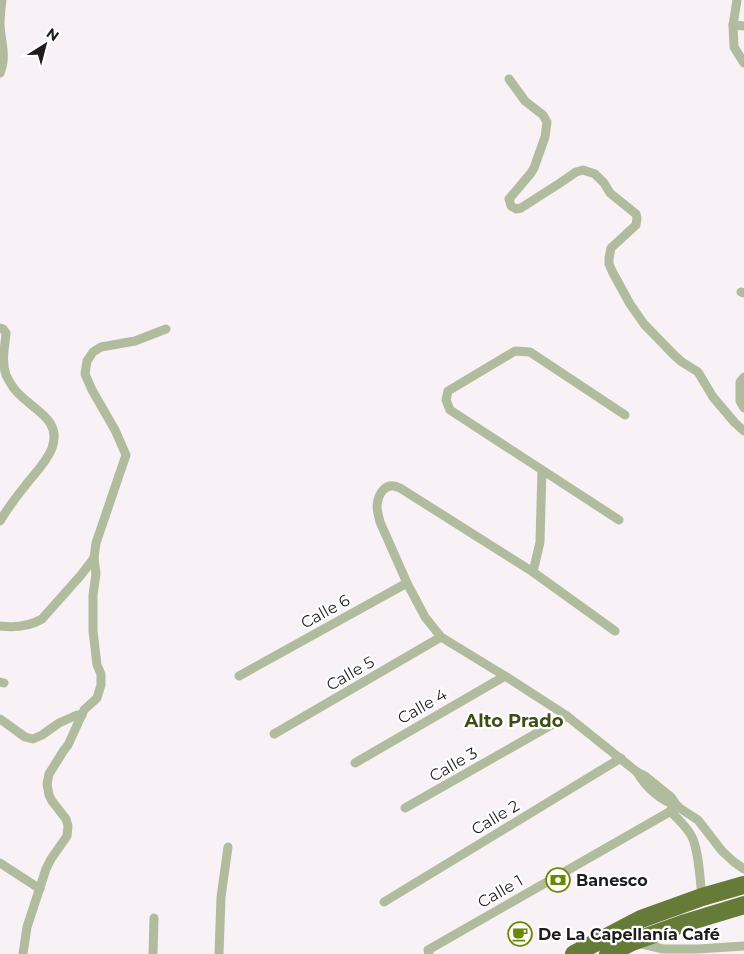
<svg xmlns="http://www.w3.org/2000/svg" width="744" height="954" viewBox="0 0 744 954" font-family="Montserrat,sans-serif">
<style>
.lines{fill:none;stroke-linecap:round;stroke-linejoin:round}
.street{stroke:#b1bc9e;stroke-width:9}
.highway{stroke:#677b39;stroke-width:18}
.labels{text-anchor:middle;stroke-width:4.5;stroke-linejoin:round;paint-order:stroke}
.street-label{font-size:16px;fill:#1e1c1d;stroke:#fff}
.poi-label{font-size:16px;font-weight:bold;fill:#1e1c1d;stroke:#fff;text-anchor:start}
.neighbourhood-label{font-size:18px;font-weight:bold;fill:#3e4d17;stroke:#fff}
</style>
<rect width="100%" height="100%" fill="#f8f1f6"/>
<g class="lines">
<g class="street">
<path d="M 737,0 L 733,25 L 734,47 L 744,63"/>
<path d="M 733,25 L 744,26"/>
<path d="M 0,73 C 7,56 1,42 0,25 C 0,16 1,8 2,0"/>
<path d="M 509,79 L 525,101 L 543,115 L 547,122 L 545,137 L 534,168 L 531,173 L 509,199 L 511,206 L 516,209 L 521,208 L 560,183 L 576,172 L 583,170 L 595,174 L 604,183 L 610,193 L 636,214 L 637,218 L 636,225 L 611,248 L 609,258 L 609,264 L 613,273 L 630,304 L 644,324 L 674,355 L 682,362 L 698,372 L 713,397 L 735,423 L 744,431"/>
<path d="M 741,292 L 744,293"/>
<path d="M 0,328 L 3,329 L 6,333 C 5,347 1,360 6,375 C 9,381 13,389 19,394 C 35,411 62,420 52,448 C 47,462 34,474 25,486 C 16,497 8,508 0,521"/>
<path d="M 744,377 L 740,382 L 740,401 L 744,408"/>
<path d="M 542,470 L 540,542 L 533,572 L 400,488 C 386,481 378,493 377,506 C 377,512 379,517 380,522 L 407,583 L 425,617 L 441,637 L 505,676 L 567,716 L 637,772 L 645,776 L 671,797 L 678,807 L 698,820 L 722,851 L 734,862 L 744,869"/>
<path d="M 619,520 L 450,410 L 446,400 L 448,391 L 515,351 L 530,352 L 625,415"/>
<path d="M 533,572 L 615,631"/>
<path d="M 0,626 C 15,628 28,627 42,619 L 81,575 L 94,558"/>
<path d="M 239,676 L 407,583"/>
<path d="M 0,682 L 4,683"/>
<path d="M 0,719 L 25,737 L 33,739 L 42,735 L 59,723 L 77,715 L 82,715"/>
<path d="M 274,734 L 441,637"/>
<path d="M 355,763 L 505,676"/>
<path d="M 637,772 C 645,787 662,802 678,806"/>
<path d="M 405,808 L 567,716"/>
<path d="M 670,811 C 677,818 685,825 691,835 C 699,849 700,880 702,897"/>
<path d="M 0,863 L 40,889"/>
<path d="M 384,902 L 621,758"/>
<path d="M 638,943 L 663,949 L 698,949 L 744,946"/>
<path d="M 23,954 L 27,927 L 46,869 L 51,859 L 67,836 L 68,826 L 66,819 L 52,801 L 49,795 L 47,784 L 49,774 L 64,750 L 68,745 L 84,710 L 97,698 L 101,685 L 101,674 L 97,665 L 93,631 L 93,595 L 96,574 L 94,558 L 96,543 L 126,455 L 115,430 L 92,390 L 85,374 L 87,361 L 93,352 L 101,347 L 135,341 L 166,329"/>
<path d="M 153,954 L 154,918"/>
<path d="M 219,954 L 221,897 L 228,847"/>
<path d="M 429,954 L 428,950 L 678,807"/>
</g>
<g class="highway">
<path d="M 574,954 L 641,919 L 702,897 L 744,885"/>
<path d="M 608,954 L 632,942 L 685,923 L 744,905"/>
</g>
</g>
<defs>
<g id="bank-ring" transform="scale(1.25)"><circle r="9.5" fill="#fff" stroke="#6a8800" stroke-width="1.5"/><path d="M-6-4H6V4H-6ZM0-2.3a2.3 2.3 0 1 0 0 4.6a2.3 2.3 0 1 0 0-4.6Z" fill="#6a8800"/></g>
<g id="cafe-ring" transform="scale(1.25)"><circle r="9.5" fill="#fff" stroke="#6a8800" stroke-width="1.5"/><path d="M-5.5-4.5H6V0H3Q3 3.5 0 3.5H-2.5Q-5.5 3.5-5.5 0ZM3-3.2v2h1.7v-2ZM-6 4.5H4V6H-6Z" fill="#6a8800"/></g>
</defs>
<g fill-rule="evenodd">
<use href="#bank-ring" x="558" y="880"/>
<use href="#cafe-ring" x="520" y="934"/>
</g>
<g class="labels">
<g class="street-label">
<text transform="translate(325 611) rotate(-29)" y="6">Calle 6</text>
<text transform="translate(350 673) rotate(-30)" y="6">Calle 5</text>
<text transform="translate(422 706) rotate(-30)" y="6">Calle 4</text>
<text transform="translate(453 764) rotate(-30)" y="6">Calle 3</text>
<text transform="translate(495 817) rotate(-31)" y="6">Calle 2</text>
<text transform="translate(500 891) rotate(-30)" y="6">Calle 1</text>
</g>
<g class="poi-label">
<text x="576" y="886">Banesco</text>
<text x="538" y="940">De La Capellanía Café</text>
</g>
<g class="neighbourhood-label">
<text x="514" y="727">Alto Prado</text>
</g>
</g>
<g transform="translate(45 45) rotate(36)" stroke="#ffffff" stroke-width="4" paint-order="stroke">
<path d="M0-4L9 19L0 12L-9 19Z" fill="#1e1c1d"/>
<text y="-8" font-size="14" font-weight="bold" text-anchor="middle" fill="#1e1c1d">N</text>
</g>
</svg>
